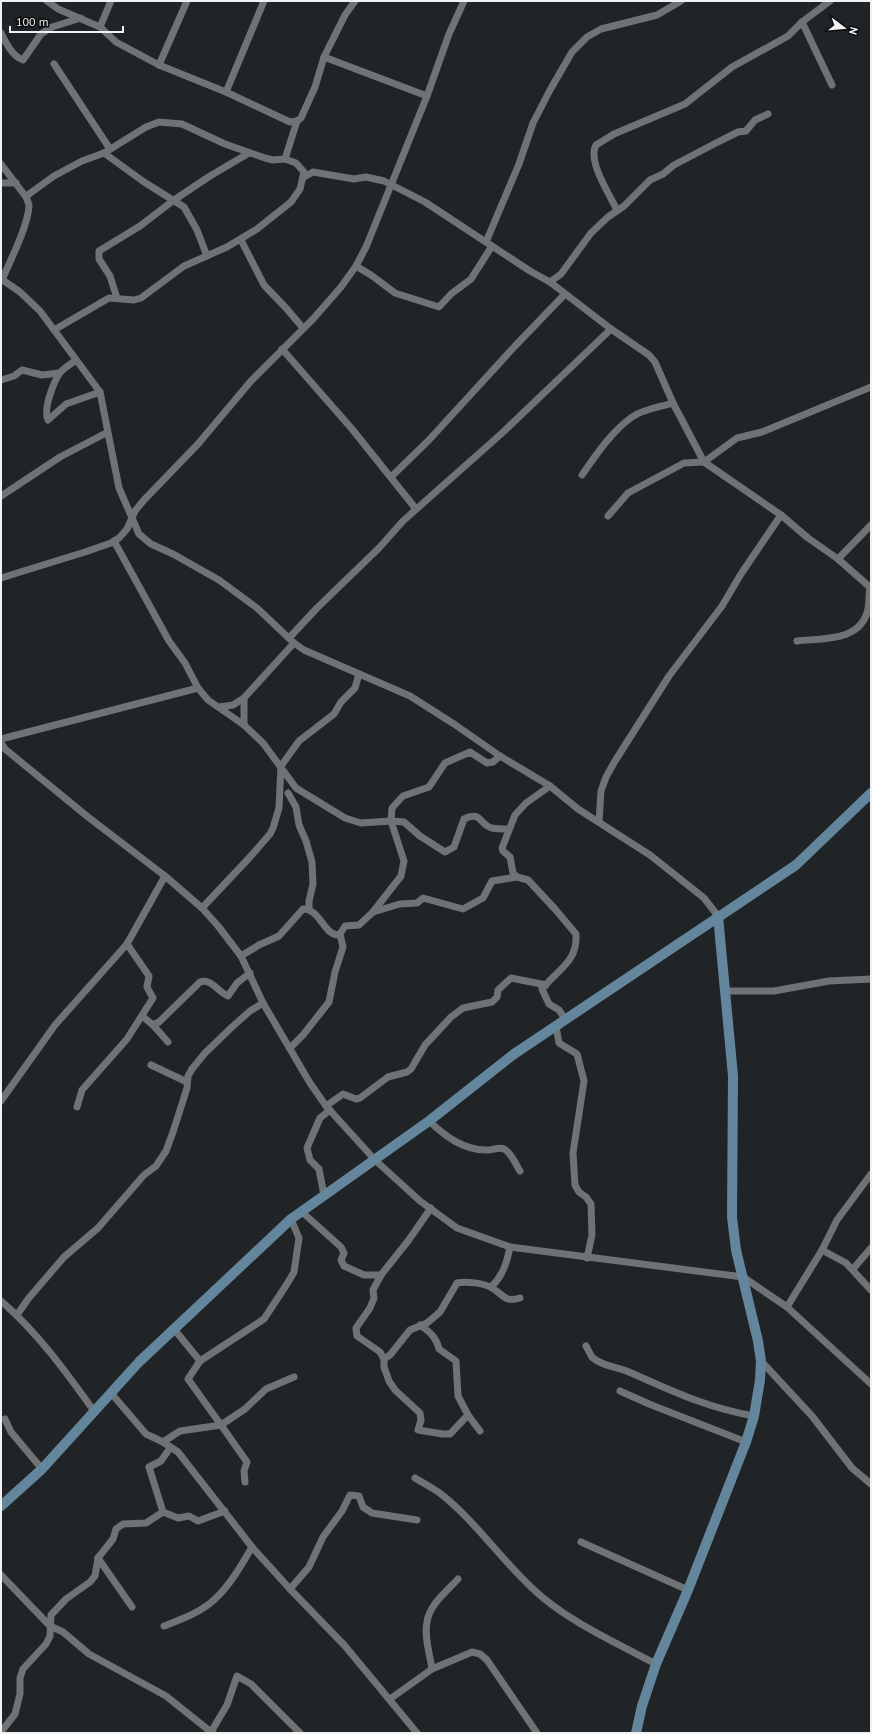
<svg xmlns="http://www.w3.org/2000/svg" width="872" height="1734" viewBox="0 0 872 1734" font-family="'PT Sans',sans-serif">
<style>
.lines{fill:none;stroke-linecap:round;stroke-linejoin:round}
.minor{stroke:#6f7375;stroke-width:7}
.secondary{stroke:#63869d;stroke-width:10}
</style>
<rect width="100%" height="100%" fill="#212426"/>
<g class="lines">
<g class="minor">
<path d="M 47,1 L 58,9 L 100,27 L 116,42 L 159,65 L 226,92 L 290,122 L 297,121 L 301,118 L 315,87 L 324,57 L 427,96"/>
<path d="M 802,22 L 832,85"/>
<path d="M 100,27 L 111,1"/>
<path d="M 1,33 C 6,43 12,56 23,60 L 41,34 L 52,27 L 81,18"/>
<path d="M 324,57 L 345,15 L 355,1"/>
<path d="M 54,64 L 110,149"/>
<path d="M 159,65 L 187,1"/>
<path d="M 226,92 L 264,1"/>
<path d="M 104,153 L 144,182 L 184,207 L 197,230 L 207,256"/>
<path d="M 1,164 L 26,197"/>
<path d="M 304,177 L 313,172 L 354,179 L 366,177 L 384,181 L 425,202 L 530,271 L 550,282 L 611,329 L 649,355 L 655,362 L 673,403 L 704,462 L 781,515 L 808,538 L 838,559 L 871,588"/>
<path d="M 1,183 L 16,183"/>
<path d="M 617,210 C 610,195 587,161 596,145 L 614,134 L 685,104 L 732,67 L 788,36 L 802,22 L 830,1"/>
<path d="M 241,240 L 264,285 L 286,308 L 303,328"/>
<path d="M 486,242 L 519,164 L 533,123 L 550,90 L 572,52 L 587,37 L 601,29 L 657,15 L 681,1"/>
<path d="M 356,266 L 371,275 L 395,293 L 439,307 L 451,294 L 471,279 L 492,246"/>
<path d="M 1,279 L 20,292 L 40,311 L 100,392 L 119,488 L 139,534 L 151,544 L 173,554 L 219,580 L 257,608 L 294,643 L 304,650 L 410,696 L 454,724 L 500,756 L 550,786 L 578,809 L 650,855 L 704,898 L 718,916"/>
<path d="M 2,280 C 10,261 28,226 29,206 C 29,203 27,200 26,197 L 29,194 L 54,176 L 82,161 L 104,153 L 146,127 L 159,122 L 182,124 L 225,144 L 265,158 L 273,160 L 285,159"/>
<path d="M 550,282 L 561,274 L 591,233 L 608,217 L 624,206 L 650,180 L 663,174 L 674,165 L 716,143 L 738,132 L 746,131 L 755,120 L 768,114"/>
<path d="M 117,298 L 110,276 L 99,259 L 99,251 L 140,226 L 174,200 L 210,176 L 249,153"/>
<path d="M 54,330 L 109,298 L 134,300 L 141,298 L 184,266 L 227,247 L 257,229 L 291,202 L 300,189 L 304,172 L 296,163 L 285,159 L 297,121"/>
<path d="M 282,349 L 352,429 L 416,509"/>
<path d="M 76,360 C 71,364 62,369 59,374 C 53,384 43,409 48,420 L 66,404 L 100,392"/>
<path d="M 1,380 L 14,376 L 22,370 L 42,375 L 59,373"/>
<path d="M 582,475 C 596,455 611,432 632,417 C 643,409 660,407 673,403"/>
<path d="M 391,477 L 429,440 L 515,346 L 565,294"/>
<path d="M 1,496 L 60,457 L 106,433"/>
<path d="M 608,516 L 628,493 L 684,463 L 704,462 L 737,438 L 762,432 L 871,387"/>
<path d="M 114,541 L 169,641 L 185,663 L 198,688 L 208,700 L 244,725 L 263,743 L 296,788 L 345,818 L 361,823 L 391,821 L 404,822 L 420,836 L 445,852 L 454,847 L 464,819 C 482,810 479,825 492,828 C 497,829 503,829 509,829"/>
<path d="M 838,559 L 871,525"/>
<path d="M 1,578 L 85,552 L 111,543 L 119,538 L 127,529 L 135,511 L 144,500 L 198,444 L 251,381 L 313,319 L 341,287 L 356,266 L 366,247 L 427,96 L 449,34 L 464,1"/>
<path d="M 289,638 L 317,608 L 379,548 L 403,521 L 501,434 L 611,329"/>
<path d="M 797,641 C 823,638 861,642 868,609 C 869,602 869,595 870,587"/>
<path d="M 219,707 L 233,705 L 244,698 L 294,643"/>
<path d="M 244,725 L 244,698"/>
<path d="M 1,739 L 198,688"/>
<path d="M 1,743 L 5,749 L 88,817 L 165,876 L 202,908 L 218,926 L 241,956 L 263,1003 L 310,1083 L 326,1106 L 375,1160 L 420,1201 L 457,1228 L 510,1247 L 743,1277 L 787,1307 L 871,1384"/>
<path d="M 550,786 L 526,803 L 515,815 L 502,848 L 503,851 L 510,857 L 513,873 L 517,877 L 528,880 L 555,909 L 576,934 C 578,962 557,970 542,989 L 549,1004 L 559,1010 L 565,1019"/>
<path d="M 288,793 L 296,807 L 299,825 L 306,841 L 312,862 L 313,884 L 309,901 L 309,910"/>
<path d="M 599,822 L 601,791 L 606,777 L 615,761 L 669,676 L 722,606 L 741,574 L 781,515"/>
<path d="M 202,908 L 250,857 L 270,834 L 273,828 L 279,808 L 281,766 L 299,741 L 334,714 L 341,702 L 355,688 L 359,674"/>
<path d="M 373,912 L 401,876 L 404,861 L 391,821 L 392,808 L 403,796 L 429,787 L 445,763 L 470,752 L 487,763 L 493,762 L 500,756"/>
<path d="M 241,956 L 259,945 L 279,936 L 303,909 C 320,909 323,933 337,935 L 340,934 L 345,926 L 359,925 L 373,912 L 400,904 L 417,903 L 423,898 L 463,909 L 483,898 L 492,881 L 517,877"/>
<path d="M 725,991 L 774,991 L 829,981 L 871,979"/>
<path d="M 142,1016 L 153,1025 L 168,1042"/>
<path d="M 153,1025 L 159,1022 L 200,982 C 211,978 218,992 228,996 L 237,983 L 250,973"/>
<path d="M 556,1026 L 559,1043 L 577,1054 L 584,1081 L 573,1153 L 575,1185 L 579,1192 L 586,1197 L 591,1204 L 592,1235 L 587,1258"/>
<path d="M 290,1048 L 303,1035 L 329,1002 L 335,972 L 343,947 L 340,934"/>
<path d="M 151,1065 L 187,1082"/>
<path d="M 1,1101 L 55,1025 L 127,944 L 165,876"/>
<path d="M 326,1106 L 343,1094 L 356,1099 L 360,1098 L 388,1077 L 407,1072 L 411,1069 L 425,1045 L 451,1017 L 463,1008 L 492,1002 L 497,997 L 498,990 L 511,978 L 546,985"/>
<path d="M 77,1107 L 82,1090 L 127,1039 L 153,998 L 147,987 L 149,976 L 127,944"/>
<path d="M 429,1121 C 445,1136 463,1150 486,1150 C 492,1151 498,1146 504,1149 C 513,1154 515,1164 520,1171"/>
<path d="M 324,1195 L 319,1169 L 310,1160 L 307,1148 L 320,1118 L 330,1110"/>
<path d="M 431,1208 L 408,1241 L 381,1275 L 373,1290 L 374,1298 L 370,1308 L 356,1328 L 357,1336 L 380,1352 L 384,1359 L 384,1367 L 389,1381 L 395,1390 L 420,1413 L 421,1420 L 418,1430 L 443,1434 L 450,1434 L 468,1415"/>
<path d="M 301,1211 L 341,1247 L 344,1253 L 341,1260 L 344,1266 L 364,1275 L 381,1275"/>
<path d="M 822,1250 L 846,1263 L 871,1290"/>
<path d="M 853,1269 L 871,1248"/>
<path d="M 491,1287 C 503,1276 507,1262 510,1247"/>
<path d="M 1,1301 C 38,1333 66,1372 94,1411"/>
<path d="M 787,1307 L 822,1250 L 837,1220 L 871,1174"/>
<path d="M 17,1315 L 28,1299 L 64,1257 L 98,1228 L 144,1175 L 156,1166 L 166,1151 L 173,1132 L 187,1088 L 188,1076 L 192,1069 L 205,1053 L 232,1027 L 250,1011 L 263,1003"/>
<path d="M 420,1325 C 430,1332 436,1337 439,1349 L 456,1361 L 458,1396 L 468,1415 L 480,1431"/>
<path d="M 174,1329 L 200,1361 L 188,1379 L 221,1425 L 245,1409 L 266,1389 L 294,1377"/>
<path d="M 586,1346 C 588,1349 590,1354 592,1357 C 601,1366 618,1367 629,1372 C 672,1391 707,1408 754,1416"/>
<path d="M 384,1359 L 390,1355 L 410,1330 L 427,1323 L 440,1312 L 457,1283 C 466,1281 484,1283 492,1288 C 504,1295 505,1303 520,1298"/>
<path d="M 200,1361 L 264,1319 L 287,1284 L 294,1272 L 299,1238 L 291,1219"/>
<path d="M 761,1361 L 812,1416 L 852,1468 L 871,1484"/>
<path d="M 620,1391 L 649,1404 L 746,1442"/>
<path d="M 111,1393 L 146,1434 L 163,1442 L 178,1452 L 252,1547 L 290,1589 L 345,1646 L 417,1733"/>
<path d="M 5,1419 L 11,1432 L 42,1469"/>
<path d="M 163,1442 L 180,1431 L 221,1425 L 247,1462 L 244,1471 L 245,1482"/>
<path d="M 170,1448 L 161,1461 L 149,1467 L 163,1512 L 178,1518 L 189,1516 L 198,1521 L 225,1511"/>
<path d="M 415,1478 C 423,1483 433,1488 441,1494 C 475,1521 500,1558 532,1588 C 565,1620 616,1643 656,1664"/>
<path d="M 581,1542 L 688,1590"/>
<path d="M 98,1558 L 132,1607"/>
<path d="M 1,1575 L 50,1626 L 63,1632 L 89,1654 L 166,1696 L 211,1732"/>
<path d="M 290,1589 L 309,1567 L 323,1537 L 342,1511 L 350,1495 L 359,1496 L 363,1507 L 372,1513 L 417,1520"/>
<path d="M 164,1626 C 182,1619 202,1612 216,1598 C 231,1584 242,1564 252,1547"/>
<path d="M 432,1669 C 430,1655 424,1637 427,1622 C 429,1605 447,1591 458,1579"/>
<path d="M 390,1699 L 432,1669 L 472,1652 L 480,1654 L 487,1660 L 537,1733"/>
<path d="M 1,1732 L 15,1714 L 20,1694 L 20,1678 L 23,1669 L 46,1644 L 50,1636 L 51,1615 L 66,1599 L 90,1582 L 95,1576 L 98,1558 L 113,1539 L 116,1529 L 123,1524 L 146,1523 L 163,1512"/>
<path d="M 213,1733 L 211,1732 L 227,1705 L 237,1676 L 251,1684 L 300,1733"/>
</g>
<g class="secondary">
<path d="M 1,1506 L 42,1469 L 139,1362 L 291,1219 L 429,1121 L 514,1054 L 796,865 L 871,793"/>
<path d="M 636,1733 L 642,1706 L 656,1664 L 688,1590 L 746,1442 L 754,1416 L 760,1380 L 761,1361 L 758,1341 L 736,1250 L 732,1217 L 733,1076 L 718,916"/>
</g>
</g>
<rect width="872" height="1734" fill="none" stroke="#eff1f3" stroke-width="4"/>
<g transform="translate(844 28) rotate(106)" stroke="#0c0d0e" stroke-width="3" paint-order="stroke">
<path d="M0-3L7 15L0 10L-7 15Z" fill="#eff1f3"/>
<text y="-6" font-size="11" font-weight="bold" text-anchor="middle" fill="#eff1f3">N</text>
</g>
<path d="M10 26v6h113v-6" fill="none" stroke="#eff1f3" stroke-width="2"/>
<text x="16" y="26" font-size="12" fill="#eff1f3" stroke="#0c0d0e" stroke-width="3" paint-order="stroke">100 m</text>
</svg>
